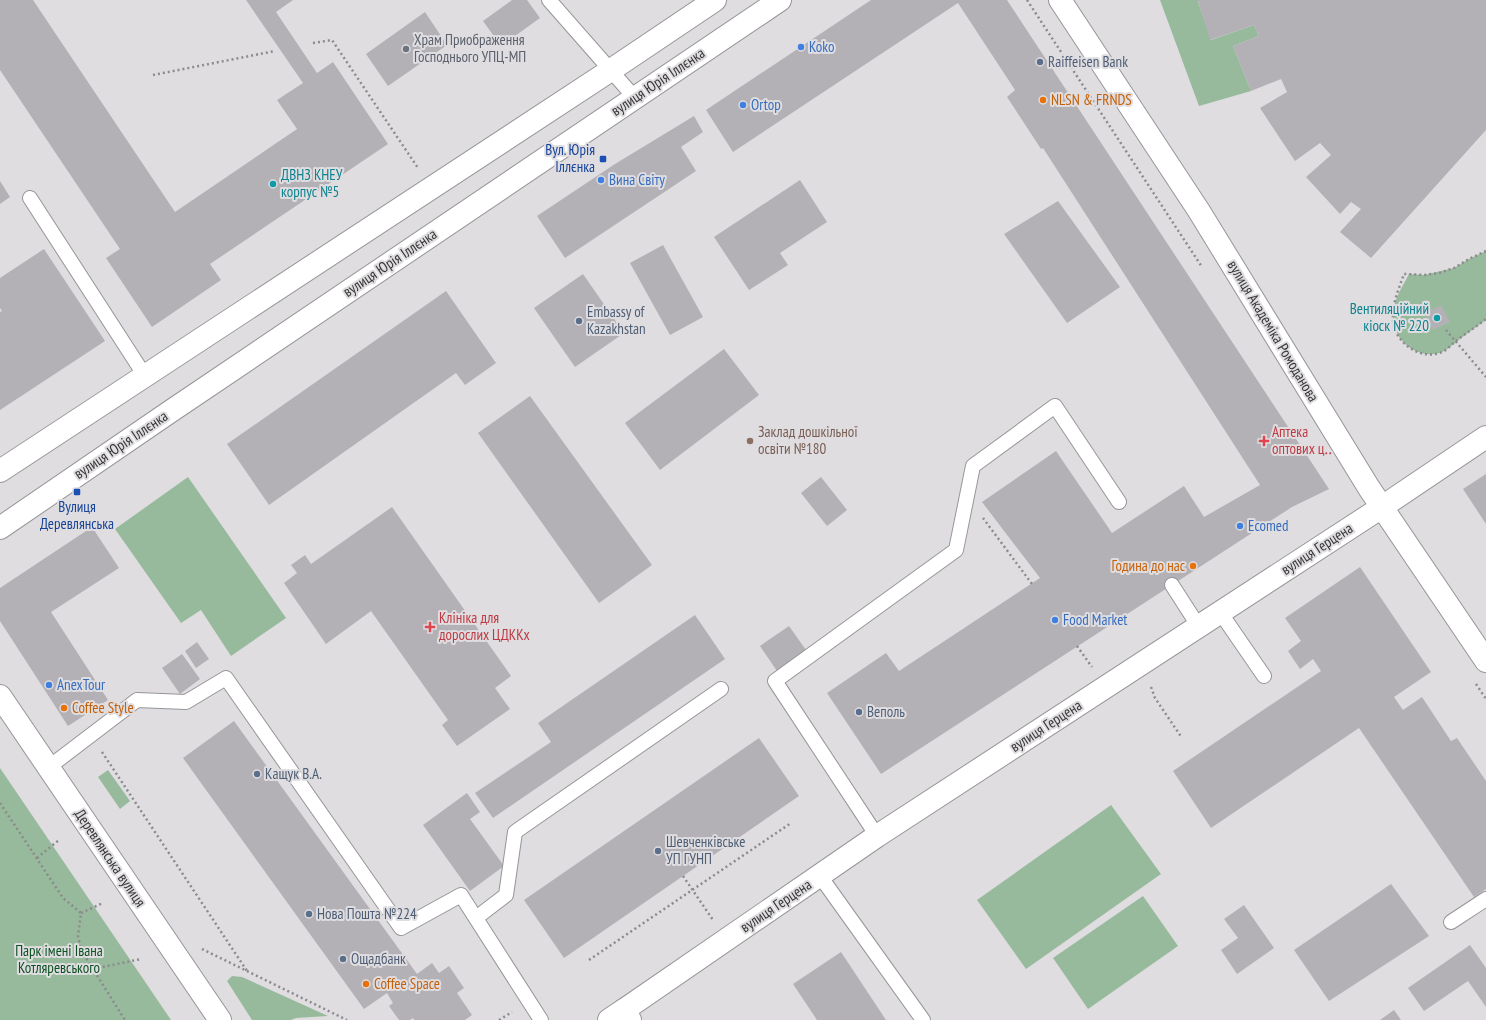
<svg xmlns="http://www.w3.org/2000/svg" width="1486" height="1020" viewBox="0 0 1486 1020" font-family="'PT Sans Narrow',sans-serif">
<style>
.green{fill:#97ba9c}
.building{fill:#b3b1b5}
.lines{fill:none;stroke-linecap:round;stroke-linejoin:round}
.service-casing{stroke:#969598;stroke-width:16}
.minor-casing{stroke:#969598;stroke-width:24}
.tertiary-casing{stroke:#969598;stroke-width:24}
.secondary-casing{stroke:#969598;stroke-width:24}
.path{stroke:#8b8a8c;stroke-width:2.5;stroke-dasharray:2 3;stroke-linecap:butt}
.service{stroke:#fff;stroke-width:14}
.minor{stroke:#fff;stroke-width:22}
.tertiary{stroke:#fff;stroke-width:22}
.secondary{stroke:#fff;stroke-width:22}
.shop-dot{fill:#3f7fe0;stroke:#dfdde0;stroke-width:1.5}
.worship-dot{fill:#6b7280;stroke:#dfdde0;stroke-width:1.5}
.service-dot{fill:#5c6f8a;stroke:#dfdde0;stroke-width:1.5}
.food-dot{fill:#e8710a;stroke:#dfdde0;stroke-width:1.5}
.transit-dot{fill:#1a4fb4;stroke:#dfdde0;stroke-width:1.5}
.culture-dot{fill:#0f9aa8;stroke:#dfdde0;stroke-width:1.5}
.education-dot{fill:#8d6e63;stroke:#dfdde0;stroke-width:1.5}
.health-dot{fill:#e0444e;stroke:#dfdde0;stroke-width:1.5}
.labels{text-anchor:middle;stroke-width:4;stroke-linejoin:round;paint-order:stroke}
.worship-label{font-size:15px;fill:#5b616d;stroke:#dfdde0;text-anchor:start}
.shop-label{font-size:15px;fill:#366cbe;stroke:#dfdde0;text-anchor:start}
.service-label{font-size:15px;fill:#4e5e75;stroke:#dfdde0;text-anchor:start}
.street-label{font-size:15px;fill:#373637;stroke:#dfdde0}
.food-label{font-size:15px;fill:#c56008;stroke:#dfdde0;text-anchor:start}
.transit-label{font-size:15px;fill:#164399;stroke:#dfdde0;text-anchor:end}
.culture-label{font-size:15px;fill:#0d838f;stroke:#dfdde0;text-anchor:start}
.education-label{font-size:15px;fill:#785e54;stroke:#dfdde0;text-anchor:start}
.health-label{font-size:15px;fill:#be3a42;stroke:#dfdde0;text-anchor:start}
.park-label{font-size:15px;fill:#0b5121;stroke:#dfdde0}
</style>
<rect width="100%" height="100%" fill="#dfdde0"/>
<g class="green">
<path d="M 1160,0 L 1199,0 L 1198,1 L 1211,40 L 1254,25 L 1259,36 L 1233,46 L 1251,91 L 1199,106 Z"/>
<path d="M 1486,251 L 1486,320 C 1476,327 1466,334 1456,342 C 1452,345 1448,349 1444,351 C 1421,362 1395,343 1393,320 C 1391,303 1402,288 1409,274 L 1424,275 L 1454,268 L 1469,259 Z"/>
<path d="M 188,477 L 286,618 L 231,656 L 201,610 L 181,623 L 115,529 Z"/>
<path d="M 0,768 L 171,1020 L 0,1020 Z"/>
<path d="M 108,770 L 130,801 L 120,809 L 98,777 Z"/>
<path d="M 1111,805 L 1161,874 L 1026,969 L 977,900 Z"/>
<path d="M 1143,896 L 1178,946 L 1088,1009 L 1053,958 Z"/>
<path d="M 232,976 L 242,977 L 328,1016 L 296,1018 L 291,1020 L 252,1020 L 227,981 Z"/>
</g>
<g class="building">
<path d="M 0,0 L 33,0 L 175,212 L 297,129 L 277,100 L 303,83 L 246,0 L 293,0 L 276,12 L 317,73 L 333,62 L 388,144 L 210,264 L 221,280 L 152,327 L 106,258 L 120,249 L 0,70 Z"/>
<path d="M 512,0 L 527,0 L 540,18 L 501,46 L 483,21 Z"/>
<path d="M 871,0 L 1007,0 L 1329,489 L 1292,507 L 881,774 L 827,693 L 886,653 L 899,671 L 1040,578 L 982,502 L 1056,451 L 1112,533 L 1184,486 L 1204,517 L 1260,485 L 1043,148 L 1041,149 L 1007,97 L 1015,90 L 958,3 L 733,152 L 706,110 Z"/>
<path d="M 1198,0 L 1486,0 L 1486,130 L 1371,258 L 1340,232 L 1361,209 L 1351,202 L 1340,214 L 1306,177 L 1331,155 L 1320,143 L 1295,161 L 1260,108 L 1287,92 L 1281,79 L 1251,91 L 1233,46 L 1259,36 L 1254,25 L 1210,40 Z"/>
<path d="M 425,12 L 447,45 L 388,86 L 366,54 Z"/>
<path d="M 694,116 L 703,132 L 681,147 L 696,171 L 565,258 L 537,216 L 615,164 Z"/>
<path d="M 800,180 L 827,222 L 780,253 L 788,265 L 749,290 L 714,237 Z"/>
<path d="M 0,181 L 10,197 L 0,204 Z"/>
<path d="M 1058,201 L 1120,287 L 1067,323 L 1004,234 Z"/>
<path d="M 663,245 L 703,317 L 670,335 L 630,263 Z"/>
<path d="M 44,249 L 105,341 L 0,410 L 0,312 L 2,311 L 0,308 L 0,278 Z"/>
<path d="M 583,274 L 624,333 L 575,367 L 534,308 Z"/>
<path d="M 446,291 L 496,363 L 465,385 L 456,373 L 269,505 L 227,444 Z"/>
<path d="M 1441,305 L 1450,322 L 1433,330 L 1425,313 Z"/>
<path d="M 724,349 L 759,395 L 660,470 L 625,423 Z"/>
<path d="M 530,396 L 652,565 L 599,603 L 478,433 Z"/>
<path d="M 1486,474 L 1486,524 L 1463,489 Z"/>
<path d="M 821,477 L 847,510 L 827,526 L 801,493 Z"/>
<path d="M 392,507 L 511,676 L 495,688 L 510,709 L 457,746 L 442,725 L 448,720 L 371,611 L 326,644 L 284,583 L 297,573 L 291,565 L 305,555 L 311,564 Z"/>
<path d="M 92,527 L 119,568 L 51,612 L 108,700 L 68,726 L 0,621 L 0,588 Z"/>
<path d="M 1360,567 L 1431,672 L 1394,697 L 1403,710 L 1422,697 L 1451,741 L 1457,738 L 1486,781 L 1486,889 L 1474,897 L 1359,728 L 1211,828 L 1173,771 L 1321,671 L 1313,659 L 1300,669 L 1288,651 L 1301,641 L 1285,618 Z"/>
<path d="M 695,615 L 725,659 L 493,818 L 475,793 L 551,742 L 538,723 Z"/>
<path d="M 789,626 L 806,650 L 777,671 L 760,646 Z"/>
<path d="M 197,642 L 209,659 L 196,668 L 185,651 Z"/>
<path d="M 182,654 L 200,679 L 180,694 L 162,668 Z"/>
<path d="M 234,721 L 417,974 L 432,963 L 439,973 L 449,966 L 464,988 L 457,993 L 472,1015 L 465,1020 L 414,1020 L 413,1018 L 410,1020 L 399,1020 L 389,1006 L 393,1003 L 387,993 L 364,1009 L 183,758 Z"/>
<path d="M 759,738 L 799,796 L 564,958 L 524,900 Z"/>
<path d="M 467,793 L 480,812 L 470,819 L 504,866 L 470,891 L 423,825 Z"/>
<path d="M 1391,884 L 1429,936 L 1329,1001 L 1294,950 Z"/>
<path d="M 1244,905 L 1274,948 L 1237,974 L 1221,950 L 1238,938 L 1224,919 Z"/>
<path d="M 1470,945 L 1486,968 L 1486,1007 L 1468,981 L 1424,1011 L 1408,988 Z"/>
<path d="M 841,952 L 886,1020 L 817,1020 L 793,984 Z"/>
<path d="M 1394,1010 L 1401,1020 L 1380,1020 Z"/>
</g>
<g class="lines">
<g class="service-casing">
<g id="service">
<path d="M 549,0 L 635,98"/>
<path d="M 30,198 L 145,376"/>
<path d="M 1172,585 L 1199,627"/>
<path d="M 1220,612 L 1264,676"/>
<path d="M 49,767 L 137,700 L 186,702 L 226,678 L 401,928 L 461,895 L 541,1020"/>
<path d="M 877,836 L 775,681 L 956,550 L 973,466 L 1055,406 L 1119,502"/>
<path d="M 820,876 L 923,1020"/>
<path d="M 476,918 L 506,895 L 515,832 L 721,689"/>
<path d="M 1451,922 L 1486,899"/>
</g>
</g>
<g class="minor-casing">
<g id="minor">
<path d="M 1060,0 L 1199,211 L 1369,488 L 1486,661"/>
<path d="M 624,1010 L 877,836 L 1382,507 L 1486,437"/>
</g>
</g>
<g class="tertiary-casing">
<g id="tertiary">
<path d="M 0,696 L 220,1020"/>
<path d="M 609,1020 L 624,1010 L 630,1020"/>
</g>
</g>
<g class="secondary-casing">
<g id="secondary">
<path d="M 0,471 L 611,70 L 715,0"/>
<path d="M 0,528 L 174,409 L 780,0"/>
</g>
</g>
<g class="path">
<path d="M 1027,0 L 1202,267"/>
<path d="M 313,43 L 332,40 L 418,168"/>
<path d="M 153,75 L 275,51"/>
<path d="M 1486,251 L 1469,259 L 1454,268 L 1439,273 L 1424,275 L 1404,274 C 1399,288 1392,304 1393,319 C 1393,342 1422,363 1444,351 C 1448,349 1452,344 1456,341 C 1466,333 1476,327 1486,319"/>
<path d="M 1446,330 L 1486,377"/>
<path d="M 983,518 L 1032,584"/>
<path d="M 1077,646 L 1092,667"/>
<path d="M 1476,684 L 1486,699"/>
<path d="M 1151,687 L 1155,698 L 1182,738"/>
<path d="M 102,752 L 247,971"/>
<path d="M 0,803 L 63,898 L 81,913 L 78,936 L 81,950 L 125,1020"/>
<path d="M 37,858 L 59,840"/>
<path d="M 683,876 L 713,920"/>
<path d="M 81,913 L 103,903"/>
<path d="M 202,949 L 347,1020"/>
<path d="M 589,960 L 791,823"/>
<path d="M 93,969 L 141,959"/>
<path d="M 499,1020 L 512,1012"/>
</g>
<use href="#service" class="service"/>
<use href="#minor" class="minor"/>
<use href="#tertiary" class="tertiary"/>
<use href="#secondary" class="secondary"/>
</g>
<g class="shop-dot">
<circle cx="801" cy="47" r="4"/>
<circle cx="743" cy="105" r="4"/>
<circle cx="601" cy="180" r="4"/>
<circle cx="1240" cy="526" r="4"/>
<circle cx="1055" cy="620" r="4"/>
<circle cx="49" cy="685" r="4"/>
</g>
<circle class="worship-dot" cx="406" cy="49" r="4"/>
<g class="service-dot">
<circle cx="1040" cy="62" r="4"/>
<circle cx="579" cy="321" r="4"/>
<circle cx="859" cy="712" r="4"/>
<circle cx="257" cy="774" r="4"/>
<circle cx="658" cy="851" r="4"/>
<circle cx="309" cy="914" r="4"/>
<circle cx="343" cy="959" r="4"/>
</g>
<g class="food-dot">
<circle cx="1043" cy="100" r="4"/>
<circle cx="1193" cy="566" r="4"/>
<circle cx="64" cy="708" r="4"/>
<circle cx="366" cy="984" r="4"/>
</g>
<g class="transit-dot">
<rect x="599" y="155" width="8" height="8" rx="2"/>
<rect x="73" y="488" width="8" height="8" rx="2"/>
</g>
<g class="culture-dot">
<circle cx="273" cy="184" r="4"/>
<circle cx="1437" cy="318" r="4"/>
</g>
<circle class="education-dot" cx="750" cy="441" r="4"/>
<g class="health-dot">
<path d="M1262 435h4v4h4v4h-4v4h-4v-4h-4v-4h4z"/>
<path d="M428 621h4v4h4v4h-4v4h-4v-4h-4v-4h4z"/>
</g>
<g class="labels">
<g class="worship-label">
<text x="414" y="45">Храм Приображення<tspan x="414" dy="17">Господнього УПЦ-МП</tspan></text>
</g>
<g class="shop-label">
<text x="809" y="52">Koko</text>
<text x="751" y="110">Ortop</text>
<text x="609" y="185">Вина Світу</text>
<text x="1248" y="531">Ecomed</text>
<text x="1063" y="625">Food Market</text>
<text x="57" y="690">AnexTour</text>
</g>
<g class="service-label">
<text x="1048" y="67">Raiffeisen Bank</text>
<text x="587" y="317">Embassy of<tspan x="587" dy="17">Kazakhstan</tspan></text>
<text x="867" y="717">Веполь</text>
<text x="265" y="779">Кащук В.А.</text>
<text x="666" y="847">Шевченківське<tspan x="666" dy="17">УП ГУНП</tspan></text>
<text x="317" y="919">Нова Пошта №224</text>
<text x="351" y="964">Ощадбанк</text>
</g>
<g class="street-label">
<text transform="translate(658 82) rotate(-34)" y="5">вулиця Юрія Іллєнка</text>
<text transform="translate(390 263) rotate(-34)" y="5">вулиця Юрія Іллєнка</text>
<text transform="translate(1273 331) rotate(59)" y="5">вулиця Академіка Ромоданова</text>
<text transform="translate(121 445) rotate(-34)" y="5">вулиця Юрія Іллєнка</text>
<text transform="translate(1317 549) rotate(-33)" y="5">вулиця Герцена</text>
<text transform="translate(1046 726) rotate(-33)" y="5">вулиця Герцена</text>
<text transform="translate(110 858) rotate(56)" y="5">Деревлянська вулиця</text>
<text transform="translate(776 906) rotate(-34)" y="5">вулиця Герцена</text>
</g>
<g class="food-label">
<text x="1051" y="105">NLSN &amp; FRNDS</text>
<text x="1185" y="571" text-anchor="end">Година до нас</text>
<text x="72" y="713">Coffee Style</text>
<text x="374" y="989">Coffee Space</text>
</g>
<g class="transit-label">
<text x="595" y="155">Вул. Юрія<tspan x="595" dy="17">Іллєнка</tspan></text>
<text x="77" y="512" text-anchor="middle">Вулиця<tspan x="77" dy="17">Деревлянська</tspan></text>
</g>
<g class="culture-label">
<text x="281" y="180">ДВНЗ КНЕУ<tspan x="281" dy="17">корпус №5</tspan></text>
<text x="1429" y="314" text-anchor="end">Вентиляційний<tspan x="1429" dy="17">кіоск № 220</tspan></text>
</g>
<g class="education-label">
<text x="758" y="437">Заклад дошкільної<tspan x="758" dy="17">освіти №180</tspan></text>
</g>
<g class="health-label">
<text x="1272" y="437">Аптека<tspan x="1272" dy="17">оптових ц‥</tspan></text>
<text x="439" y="623">Клініка для<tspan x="439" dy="17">дорослих ЦДККх</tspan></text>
</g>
<g class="park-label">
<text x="59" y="956">Парк імені Івана<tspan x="59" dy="17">Котляревського</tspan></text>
</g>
</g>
</svg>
